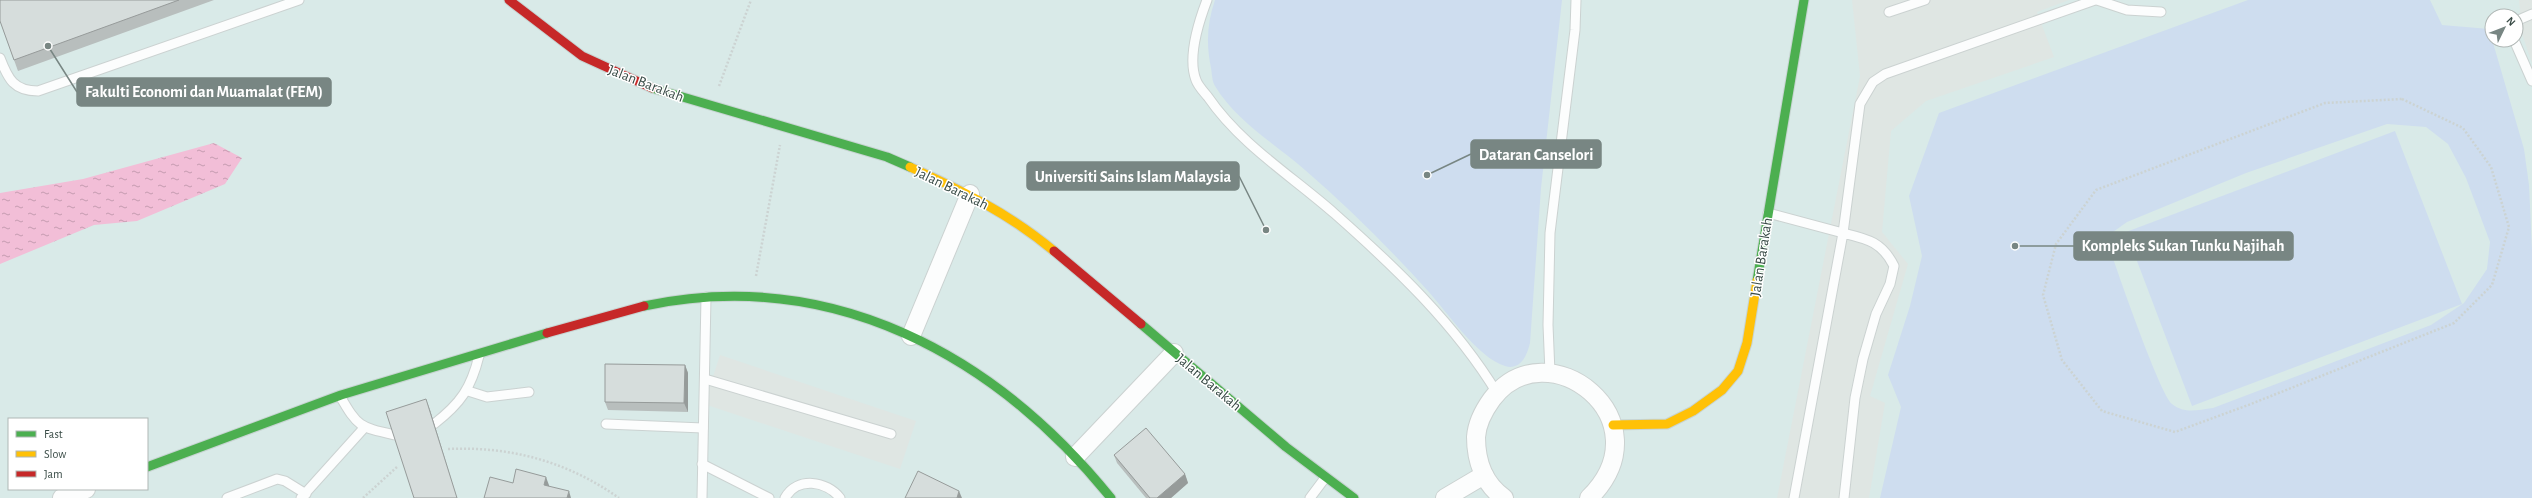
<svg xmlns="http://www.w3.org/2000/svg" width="2532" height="498" viewBox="0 0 2532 498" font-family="'Alegreya Sans',sans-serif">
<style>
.education{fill:#d9eae8;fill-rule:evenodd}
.park{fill:#ceddef;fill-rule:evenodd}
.parking{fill:#dfe6e3}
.water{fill:url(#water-ripples)}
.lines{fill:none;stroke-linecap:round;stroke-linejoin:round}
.lane-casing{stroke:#cbd2d1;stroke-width:11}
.street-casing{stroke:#cbd2d1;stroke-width:20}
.fast-casing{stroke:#c7d4d2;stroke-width:11}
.slow-casing{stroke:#c7d4d2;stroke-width:11}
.jam-casing{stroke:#c7d4d2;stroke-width:11}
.path{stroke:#ccd3d2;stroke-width:2.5;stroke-dasharray:2 2;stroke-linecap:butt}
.lane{stroke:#fcfdfd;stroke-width:9}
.street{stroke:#fcfdfd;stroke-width:18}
.fast{stroke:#4caf50;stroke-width:9}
.slow{stroke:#ffc107;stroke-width:9}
.jam{stroke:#c62828;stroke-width:9}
.wall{fill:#b8bebd}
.shaded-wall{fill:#969b9a}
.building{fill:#d6dddc;stroke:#969b9a}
.labels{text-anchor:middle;stroke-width:3;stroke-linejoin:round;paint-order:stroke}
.street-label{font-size:15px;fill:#394b46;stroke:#fff}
.leader{fill:none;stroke:#788683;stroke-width:1.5}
.callout-dot{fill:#788683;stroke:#fff;stroke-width:1.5}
.callout{fill:#788683;stroke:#788683;stroke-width:1.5}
.callout-label{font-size:16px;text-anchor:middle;font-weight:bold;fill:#fff}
</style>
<defs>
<pattern id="water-ripples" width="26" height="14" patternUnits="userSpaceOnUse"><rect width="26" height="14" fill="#f2bed7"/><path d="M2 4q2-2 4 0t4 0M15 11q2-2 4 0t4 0" fill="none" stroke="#c59cb0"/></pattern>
</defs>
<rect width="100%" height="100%" fill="#eef4f3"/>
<path class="education" d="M 0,0 L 2532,0 L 2532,498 L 0,498 ZM 2492,16 L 2516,16 L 2516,40 L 2492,40 ZM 9,419 L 147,419 L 147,489 L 9,489 Z"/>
<g class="park">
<path d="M 1215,0 L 1562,0 L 1541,188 L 1530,343 C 1527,355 1521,371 1505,366 C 1478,358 1447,312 1428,291 C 1389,248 1349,208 1305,170 C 1274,143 1236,121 1215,86 C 1212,81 1212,74 1211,68 C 1206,44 1207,23 1215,0 Z"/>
<path d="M 2248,0 L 2430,0 L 2442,25 L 2489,29 L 2524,149 L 2529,185 L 2532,250 L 2532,498 L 1880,498 L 1901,407 L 1888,375 L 1910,306 L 1922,256 L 1909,196 L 1939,113 ZM 2387,124 L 2426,127 L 2448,144 L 2466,178 L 2490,242 L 2487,269 L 2464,303 L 2431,325 L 2213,408 C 2197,410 2185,414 2172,404 C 2160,395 2113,260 2106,237 L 2127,222 L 2246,173 Z"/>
<path d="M 2395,131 L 2462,304 L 2192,406 L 2126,232 Z"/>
</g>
<g class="parking">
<path d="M 1852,0 L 2069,0 L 2037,12 L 2054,57 L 1926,101 L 1891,131 L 1882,232 L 1908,264 L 1870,396 L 1885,403 L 1869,498 L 1777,498 L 1860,76 Z"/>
<path d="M 2519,0 L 2532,0 L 2532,63 L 2522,34 Z"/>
<path d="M 720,355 L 916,421 L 900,469 L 704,404 Z"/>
</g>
<path class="water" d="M 214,143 L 242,158 L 225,184 L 137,221 L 94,225 L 0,264 L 0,193 L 83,179 Z"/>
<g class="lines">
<g class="lane-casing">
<g id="lane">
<path d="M 1207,0 C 1199,21 1187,57 1196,80 C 1198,86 1204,92 1208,97 C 1241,145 1292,176 1335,214 C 1395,267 1455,324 1497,393"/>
<path d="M 2097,0 L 2127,10 L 2161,12"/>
<path d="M 1889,12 L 1925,0"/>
<path d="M 2516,21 L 2532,14"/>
<path d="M 2514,40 L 2532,81"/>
<path d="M 0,58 C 8,79 14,91 38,91 L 299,0"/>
<path d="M 1768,213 L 1843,233 L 1860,104 L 1873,82 L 1885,74 L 2095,0"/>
<path d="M 1550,373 L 1548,325 L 1550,233 L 1575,30 L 1576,0"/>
<path d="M 705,379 L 891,434"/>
<path d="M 468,391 L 487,397 L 529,392"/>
<path d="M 340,396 C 358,427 359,427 395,435"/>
<path d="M 434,424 C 461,403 471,388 479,356"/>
<path d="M 606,424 L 703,428"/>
<path d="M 702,464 L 769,498"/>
<path d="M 227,498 L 277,479 L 285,481 L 306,494"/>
<path d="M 301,498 L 364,428"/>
<path d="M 702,498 L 706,297"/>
<path d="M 785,498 C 797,476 827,481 840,498"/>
<path d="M 1310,498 L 1325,478"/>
<path d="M 1794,498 L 1843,233 C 1868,239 1882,242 1894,266 L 1890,284 L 1876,314 L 1863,359 L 1855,398 L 1844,498"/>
</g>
</g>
<g class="street-casing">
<g id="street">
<path d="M 911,336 L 970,194"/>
<path d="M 1075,457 L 1174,353"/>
<path d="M 62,498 L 86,489"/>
<path d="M 1445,498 L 1484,475"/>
<path d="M 1504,498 C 1484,484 1476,461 1476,437 C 1477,423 1484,410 1492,399 C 1547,326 1668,420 1589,498"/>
</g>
</g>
<g class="fast-casing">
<g id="fast">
<path d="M 652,88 L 887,157 L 910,167"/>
<path d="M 1757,281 L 1804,0"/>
<path d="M 644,306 C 832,266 995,355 1111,498"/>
<path d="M 1141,324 L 1286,447 L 1354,498"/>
<path d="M 147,467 L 341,395 L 547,333"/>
</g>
</g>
<g class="slow-casing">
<g id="slow">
<path d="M 910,167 C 961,190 1010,214 1054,251"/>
<path d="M 1613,425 L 1667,424 L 1693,411 L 1722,390 L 1738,371 L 1747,343 L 1757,281"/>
</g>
</g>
<g class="jam-casing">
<g id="jam">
<path d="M 509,0 L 582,56 L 652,88"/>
<path d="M 1054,251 L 1141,324"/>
<path d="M 547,333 L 644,306"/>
</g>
</g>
<g class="path">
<path d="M 719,86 L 751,0"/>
<path d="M 2402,99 L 2463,128 L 2491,167 L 2509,227 L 2492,285 L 2454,323 L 2251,404 L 2175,432 L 2102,411 L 2062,360 L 2043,295 L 2056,244 L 2096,190 L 2325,103 Z"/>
<path d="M 756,276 L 780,145"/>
<path d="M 448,449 C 511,446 568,462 619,498"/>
<path d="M 363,498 L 398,466"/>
</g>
<use href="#lane" class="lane"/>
<use href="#street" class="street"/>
<use href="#fast" class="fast"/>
<use href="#slow" class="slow"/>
<use href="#jam" class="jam"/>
</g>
<g class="wall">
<path d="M 0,0 L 214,0 L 18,71 L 0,21 Z"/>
<path d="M 685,365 L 688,373 L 688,412 L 608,410 L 605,402 Z"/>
<path d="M 1114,455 L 1185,474 L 1188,483 L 1171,498 L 1146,498 L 1117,463 Z"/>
</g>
<g class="shaded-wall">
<path d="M 685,365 L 688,373 L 688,412 L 684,403 Z"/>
<path d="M 426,399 L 430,410 L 457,498 Z"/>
<path d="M 1185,474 L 1188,483 L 1171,498 L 1157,498 Z"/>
<path d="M 546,477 L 550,488 L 544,485 Z"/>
<path d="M 569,491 L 571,498 L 567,498 Z"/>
<path d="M 959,491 L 962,498 L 957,498 Z"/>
</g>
<g class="building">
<path d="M 0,0 L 179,0 L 14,60 L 0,21 Z"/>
<path d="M 605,364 L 685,365 L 684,403 L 605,402 Z"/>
<path d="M 426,399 L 457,498 L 414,498 L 386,412 Z"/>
<path d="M 1146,428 L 1185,474 L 1157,498 L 1150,498 L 1114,455 Z"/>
<path d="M 516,469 L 546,477 L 544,485 L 569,491 L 567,498 L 484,498 L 490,477 L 513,483 Z"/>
<path d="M 918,471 L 959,491 L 957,498 L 905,498 Z"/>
</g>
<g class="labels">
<g class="street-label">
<text transform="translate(646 83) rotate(21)" y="5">Jalan Barakah</text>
<text transform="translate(952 188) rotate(26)" y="5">Jalan Barakah</text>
<text transform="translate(1761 257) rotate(-81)" y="5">Jalan Barakah</text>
<text transform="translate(1209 382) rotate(40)" y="5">Jalan Barakah</text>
</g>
</g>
<path class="leader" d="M48 46L77 92M1427 175L1471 154M1266 230L1239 176M2015 246L2074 246"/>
<g class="callout-dot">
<circle cx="48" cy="46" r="4"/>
<circle cx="1427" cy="175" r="4"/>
<circle cx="1266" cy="230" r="4"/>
<circle cx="2015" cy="246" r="4"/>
</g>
<g class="callout">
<rect x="77" y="78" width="254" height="28" rx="4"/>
<rect x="1471" y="140" width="130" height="28" rx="4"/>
<rect x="1027" y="162" width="212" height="28" rx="4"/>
<rect x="2074" y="232" width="219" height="28" rx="4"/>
</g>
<g class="callout-label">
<text x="204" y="97">Fakulti Economi dan Muamalat (FEM)</text>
<text x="1536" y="160">Dataran Canselori</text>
<text x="1133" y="182">Universiti Sains Islam Malaysia</text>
<text x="2183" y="251">Kompleks Sukan Tunku Najihah</text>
</g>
<rect x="8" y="418" width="140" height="72" fill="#ffffff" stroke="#b0b7b5"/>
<rect x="16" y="431" width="20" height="6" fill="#4caf50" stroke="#b0b7b5"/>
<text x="44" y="438" font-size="12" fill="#394b46">Fast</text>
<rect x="16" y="451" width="20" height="6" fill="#ffc107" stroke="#b0b7b5"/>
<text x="44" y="458" font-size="12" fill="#394b46">Slow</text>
<rect x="16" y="471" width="20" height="6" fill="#c62828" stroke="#b0b7b5"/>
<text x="44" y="478" font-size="12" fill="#394b46">Jam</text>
<g transform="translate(2504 28) rotate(47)"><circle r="19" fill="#ffffff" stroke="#b0b7b5"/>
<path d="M0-3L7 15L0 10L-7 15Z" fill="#788683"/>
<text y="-6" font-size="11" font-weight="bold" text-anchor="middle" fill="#394b46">N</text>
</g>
</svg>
